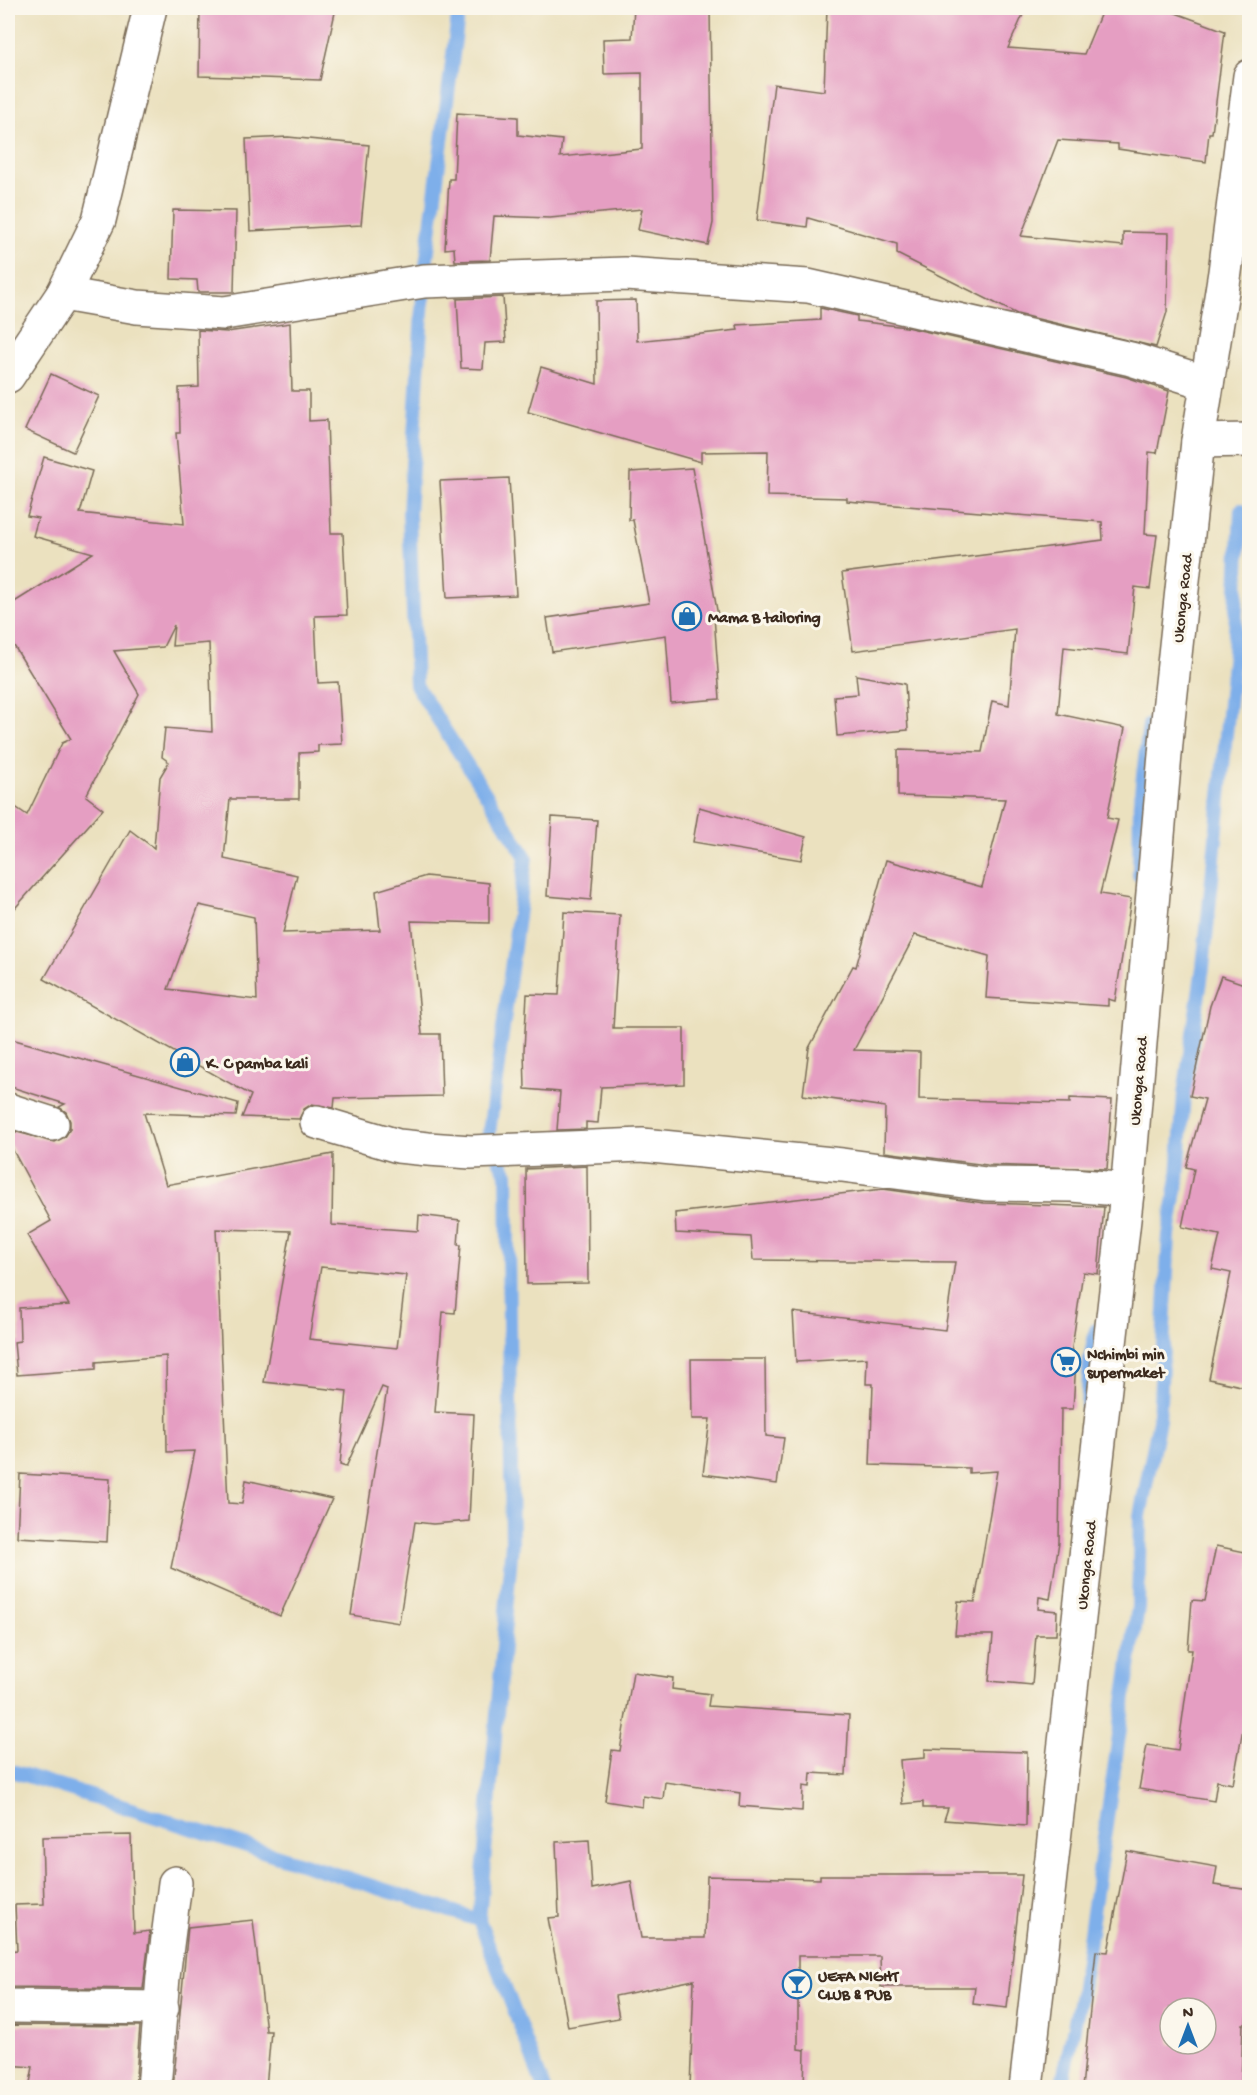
<svg xmlns="http://www.w3.org/2000/svg" width="1257" height="2095" viewBox="0 0 1257 2095" font-family="'Gochi Hand',sans-serif">
<style>
.lines{fill:none;stroke-linecap:round;stroke-linejoin:round}
.stream{stroke:#7eafea;stroke-width:14}
.building{fill:#e59ec2;fill-rule:evenodd}
.minor-casing{stroke:#796a56;stroke-width:36}
.minor{stroke:#fff;stroke-width:33}
.labels{text-anchor:middle;stroke-width:6;stroke-linejoin:round;paint-order:stroke}
.street-label{font-size:16px;fill:#3b2a1e;stroke:#fbf7ec}
.poi-label{font-size:16px;font-weight:bold;fill:#3b2a1e;stroke:#fbf7ec;text-anchor:start}
</style>
<rect width="100%" height="100%" fill="#fbf7ec"/>
<filter id="ink" filterUnits="userSpaceOnUse"><feTurbulence type="fractalNoise" baseFrequency=".0167" numOctaves="2"/><feDisplacementMap in="SourceGraphic" scale="12" xChannelSelector="R" yChannelSelector="G"/><feConvolveMatrix kernelMatrix="1 2 1 2 8 2 1 2 1" color-interpolation-filters="sRGB"/></filter>
<filter id="wash" filterUnits="userSpaceOnUse"><feTurbulence type="fractalNoise" baseFrequency=".008" numOctaves="4" result="noise"/><feDisplacementMap in="SourceGraphic" scale="24" xChannelSelector="R" yChannelSelector="G"/><feGaussianBlur stdDeviation="1.35" result="paint"/><feColorMatrix in="noise" values="0 0 0 0 0 0 0 0 0 0 0 0 0 0 0 0 0 1.4 0 .05"/><feComposite in="paint" operator="in"/></filter>
<g filter="url(#wash)">
<rect width="100%" height="100%" fill="#ebe1bf"/>
<g class="lines">
<g class="stream">
<path d="M 459,8 L 424,281 L 409,513 L 416,685 L 526,857 L 488,1140 L 507,1174 L 512,1543 L 479,1920 L 544,2088"/>
<path d="M 1139,875 L 1140,801 L 1149,725"/>
<path d="M 1087,1409 L 1090,1360 L 1096,1330"/>
<path d="M 8,1772 L 15,1772 L 479,1920"/>
<path d="M 1061,2088 L 1081,1994 L 1138,1607 L 1140,1516 L 1159,1420 L 1169,1235 L 1178,1177 L 1184,1094 L 1203,967 L 1212,879 L 1234,652 L 1241,510"/>
</g>
</g>
<g id="blocks">
<g class="building">
<path d="M 200,8 L 336,8 L 320,80 L 199,76 Z"/>
<path d="M 634,8 L 710,8 L 713,223 L 708,245 L 638,230 L 642,209 L 550,218 L 494,216 L 490,260 L 455,261 L 454,248 L 445,249 L 449,179 L 454,179 L 457,113 L 518,117 L 518,135 L 562,140 L 560,157 L 642,149 L 642,73 L 604,74 L 603,39 L 632,38 Z"/>
<path d="M 827,8 L 1026,8 L 1008,48 L 1084,54 L 1103,8 L 1162,8 L 1225,31 L 1212,133 L 1209,133 L 1206,162 L 1118,149 L 1118,144 L 1058,140 L 1021,236 L 1123,246 L 1123,232 L 1169,233 L 1167,312 L 1156,347 L 1017,314 L 897,254 L 897,244 L 808,218 L 807,227 L 757,220 L 774,84 L 824,91 Z"/>
<path d="M 288,137 L 369,145 L 361,225 L 250,231 L 246,139 Z"/>
<path d="M 173,210 L 236,211 L 234,292 L 198,292 L 197,280 L 171,279 Z"/>
<path d="M 503,297 L 506,342 L 485,343 L 483,369 L 461,368 L 457,299 Z"/>
<path d="M 636,300 L 637,341 L 738,330 L 737,325 L 820,320 L 820,308 L 857,316 L 857,321 L 906,327 L 1126,377 L 1169,391 L 1157,453 L 1149,452 L 1145,534 L 1157,535 L 1150,589 L 1135,587 L 1128,654 L 1064,647 L 1058,714 L 1125,728 L 1107,818 L 1118,820 L 1100,894 L 1131,899 L 1115,1001 L 1108,999 L 1108,1006 L 986,998 L 989,956 L 915,935 L 854,1050 L 920,1052 L 919,1099 L 1070,1103 L 1070,1098 L 1112,1100 L 1107,1169 L 987,1165 L 884,1152 L 885,1107 L 803,1095 L 809,1048 L 853,966 L 856,967 L 886,860 L 982,887 L 1005,799 L 898,796 L 898,750 L 982,752 L 992,701 L 1009,705 L 1015,629 L 853,651 L 842,573 L 1103,540 L 1102,522 L 847,501 L 847,498 L 767,496 L 768,451 L 701,452 L 701,462 L 528,412 L 541,367 L 597,384 L 596,301 Z"/>
<path d="M 290,323 L 292,391 L 309,391 L 309,421 L 327,420 L 331,533 L 343,533 L 347,615 L 315,616 L 318,683 L 338,682 L 342,744 L 318,745 L 318,752 L 299,753 L 299,799 L 230,799 L 224,859 L 297,875 L 283,933 L 380,930 L 376,891 L 426,876 L 489,883 L 489,923 L 411,921 L 422,1034 L 440,1034 L 442,1096 L 335,1098 L 334,1108 L 312,1104 L 304,1109 L 299,1119 L 242,1117 L 251,1095 L 44,979 L 130,830 L 154,848 L 160,777 L 169,762 L 162,757 L 165,728 L 212,732 L 209,643 L 172,646 L 174,625 L 163,647 L 114,651 L 139,694 L 86,796 L 103,809 L 8,916 L 8,802 L 27,815 L 62,743 L 71,739 L 8,636 L 8,606 L 93,553 L 33,536 L 38,518 L 27,516 L 44,457 L 92,471 L 80,513 L 184,524 L 176,433 L 180,433 L 179,388 L 199,387 L 198,330 L 227,332 ZM 199,905 L 254,917 L 257,1000 L 168,989 Z"/>
<path d="M 51,374 L 99,396 L 73,452 L 25,430 Z"/>
<path d="M 692,468 L 718,616 L 714,616 L 720,699 L 671,703 L 666,635 L 552,652 L 547,618 L 649,603 L 633,520 L 629,520 L 630,472 Z"/>
<path d="M 509,478 L 516,595 L 447,598 L 440,481 Z"/>
<path d="M 856,675 L 905,684 L 908,730 L 837,736 L 834,696 L 858,694 Z"/>
<path d="M 699,807 L 806,837 L 801,860 L 693,842 Z"/>
<path d="M 552,817 L 597,820 L 591,900 L 547,896 Z"/>
<path d="M 564,912 L 620,915 L 613,1028 L 684,1028 L 684,1084 L 601,1087 L 598,1123 L 586,1122 L 586,1129 L 557,1130 L 560,1092 L 525,1089 L 524,1050 L 527,994 L 559,995 Z"/>
<path d="M 1221,976 L 1250,986 L 1250,1388 L 1209,1379 L 1231,1273 L 1212,1269 L 1220,1235 L 1182,1227 L 1194,1169 L 1186,1167 L 1205,1099 L 1190,1096 L 1210,1006 Z"/>
<path d="M 8,1038 L 238,1103 L 236,1116 L 144,1113 L 166,1185 L 333,1154 L 332,1225 L 418,1231 L 419,1215 L 460,1220 L 458,1245 L 461,1245 L 455,1313 L 443,1312 L 435,1412 L 474,1414 L 469,1521 L 433,1524 L 415,1522 L 399,1623 L 351,1615 L 387,1389 L 382,1387 L 346,1467 L 340,1465 L 347,1391 L 264,1382 L 291,1231 L 216,1229 L 228,1503 L 242,1504 L 246,1480 L 332,1499 L 280,1616 L 171,1568 L 195,1451 L 167,1452 L 166,1356 L 96,1362 L 96,1369 L 17,1375 L 14,1342 L 20,1341 L 19,1308 L 69,1305 L 27,1235 L 51,1221 L 8,1141 L 8,1135 L 13,1131 L 55,1142 L 65,1137 L 70,1129 L 70,1121 L 66,1112 L 59,1107 L 65,1104 L 8,1086 ZM 321,1267 L 406,1275 L 397,1348 L 309,1339 Z"/>
<path d="M 587,1166 L 588,1283 L 527,1284 L 526,1169 Z"/>
<path d="M 883,1189 L 984,1203 L 1104,1207 L 1098,1274 L 1083,1272 L 1070,1361 L 1076,1361 L 1073,1409 L 1061,1409 L 1059,1542 L 1050,1599 L 1039,1597 L 1038,1609 L 1057,1611 L 1056,1635 L 1036,1635 L 1032,1685 L 989,1681 L 993,1635 L 955,1635 L 958,1601 L 975,1602 L 997,1471 L 969,1473 L 969,1468 L 870,1465 L 873,1384 L 866,1384 L 867,1358 L 796,1362 L 793,1312 L 945,1330 L 955,1262 L 753,1260 L 751,1237 L 676,1233 L 675,1213 Z"/>
<path d="M 691,1359 L 765,1359 L 766,1436 L 784,1438 L 777,1484 L 703,1474 L 710,1419 L 692,1419 Z"/>
<path d="M 20,1474 L 110,1479 L 107,1542 L 17,1537 Z"/>
<path d="M 1216,1546 L 1250,1553 L 1250,1690 L 1233,1784 L 1217,1781 L 1214,1801 L 1139,1789 L 1147,1745 L 1178,1750 L 1192,1650 L 1188,1650 L 1192,1600 L 1205,1601 Z"/>
<path d="M 633,1672 L 673,1678 L 672,1689 L 710,1694 L 708,1706 L 849,1715 L 846,1775 L 811,1773 L 810,1787 L 803,1786 L 802,1811 L 739,1806 L 740,1793 L 665,1782 L 663,1799 L 643,1796 L 642,1807 L 605,1801 L 612,1750 L 620,1751 Z"/>
<path d="M 925,1749 L 1027,1752 L 1026,1826 L 944,1820 L 948,1808 L 923,1808 L 923,1802 L 903,1804 L 900,1760 L 925,1758 Z"/>
<path d="M 131,1835 L 134,1933 L 150,1931 L 143,1989 L 11,1987 L 11,1984 L 8,1984 L 8,1951 L 17,1950 L 15,1905 L 44,1904 L 42,1837 Z"/>
<path d="M 589,1840 L 592,1889 L 631,1881 L 641,1938 L 705,1938 L 707,1876 L 820,1879 L 820,1875 L 1022,1875 L 1007,2008 L 973,2004 L 975,1987 L 881,1987 L 880,1956 L 798,1956 L 798,2049 L 805,2050 L 804,2088 L 690,2088 L 694,1980 L 615,1996 L 619,2018 L 568,2027 L 548,1918 L 559,1917 L 556,1842 Z"/>
<path d="M 1127,1851 L 1217,1867 L 1214,1885 L 1250,1890 L 1250,1970 L 1246,2024 L 1243,2024 L 1241,2088 L 1082,2088 L 1096,1951 L 1108,1952 ZM 1170,2008 L 1206,2008 L 1206,2044 L 1170,2044 Z"/>
<path d="M 253,1920 L 266,2031 L 271,2031 L 266,2088 L 173,2088 L 188,1927 Z"/>
<path d="M 9,2025 L 140,2026 L 135,2088 L 29,2088 L 33,2067 L 8,2065 Z"/>
</g>
</g>
</g>
<g filter="url(#ink)">
<use href="#blocks" fill-opacity="0" stroke="#796a56" stroke-width="1.5"/>
<g class="lines">
<g class="minor-casing">
<g id="minor">
<path d="M 63,294 L 137,307 L 224,313 L 424,281 L 625,274 L 808,286 L 1131,359 L 1207,383"/>
<path d="M 8,376 L 63,294 L 99,220 L 150,8"/>
<path d="M 1198,441 L 1250,440"/>
<path d="M 8,1110 L 52,1124"/>
<path d="M 317,1122 L 398,1146 L 428,1149 L 471,1152 L 642,1145 L 842,1165 L 986,1184 L 1072,1185 L 1117,1189 L 1127,1193"/>
<path d="M 8,2006 L 162,2008"/>
<path d="M 154,2088 L 163,1977 L 175,1883"/>
<path d="M 1026,2088 L 1127,1193 L 1168,720 L 1198,441 L 1225,272 L 1250,76"/>
</g>
</g>
<use href="#minor" class="minor"/>
</g>
</g>
<defs>
<g id="shop-ring" transform="scale(1.5)"><circle r="9.5" fill="#fbf7ec" stroke="#1f6fb2" stroke-width="1.5"/><path d="M-5-2.5h2.3a2.7 3.5 0 0 1 5.4 0H5L5.5 6h-11ZM-1.5-2.5h3a1.5 2.3 0 0 0-3 0Z" fill="#1f6fb2"/></g>
<g id="supermarket-ring" transform="scale(1.5)"><circle r="9.5" fill="#fbf7ec" stroke="#1f6fb2" stroke-width="1.5"/><path d="M-6-5.5h2.5l.6 2H6L4.5 2H-2.5L-4.4-4H-6ZM-1.5 3.2a1.3 1.3 0 1 0 .1 0ZM3 3.2a1.3 1.3 0 1 0 .1 0Z" fill="#1f6fb2"/></g>
<g id="bar-ring" transform="scale(1.5)"><circle r="9.5" fill="#fbf7ec" stroke="#1f6fb2" stroke-width="1.5"/><path d="M-6-5H6L.8 .8V4.5H3.5V6h-7V4.5H-.8V.8Z" fill="#1f6fb2"/></g>
</defs>
<g fill-rule="evenodd">
<use href="#shop-ring" x="687" y="616"/>
<use href="#shop-ring" x="185" y="1062"/>
<use href="#supermarket-ring" x="1066" y="1362"/>
<use href="#bar-ring" x="797" y="1984"/>
</g>
<g class="labels">
<g class="street-label">
<text transform="translate(1181 598) rotate(-84)" y="6">Ukonga Road</text>
<text transform="translate(1137 1081) rotate(-85)" y="6">Ukonga Road</text>
<text transform="translate(1085 1565) rotate(-84)" y="6">Ukonga Road</text>
</g>
<g class="poi-label">
<text x="708" y="622">Mama B tailoring</text>
<text x="206" y="1068">K. C pamba kali</text>
<text x="1087" y="1359">Nchimbi min<tspan x="1087" dy="18">supermaket</tspan></text>
<text x="818" y="1981">UEFA NIGHT<tspan x="818" dy="18">CLUB &amp; PUB</tspan></text>
</g>
</g>
<rect width="1257" height="2095" fill="none" stroke="#fbf7ec" stroke-width="30"/>
<g transform="translate(1188 2026)"><circle r="28" fill="#fbf7ec" stroke="#aea59a" stroke-width="1.5"/>
<path d="M0-4.5L10 22L0 15L-10 22Z" fill="#1f6fb2"/>
<text y="-9" font-size="16" font-weight="bold" text-anchor="middle" fill="#3b2a1e">N</text>
</g>
</svg>
